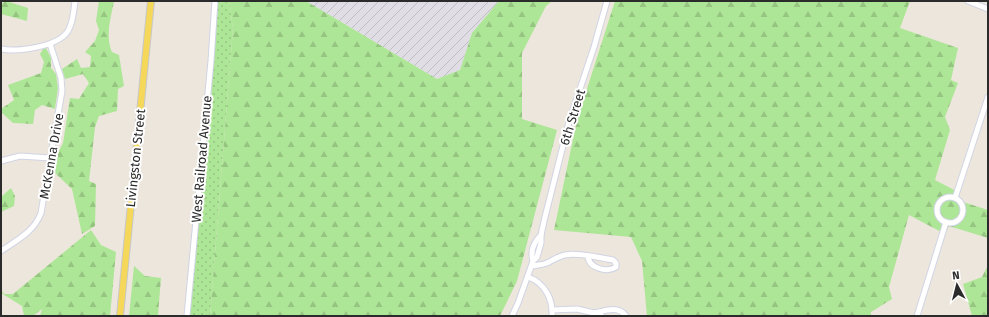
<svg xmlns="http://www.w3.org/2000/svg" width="989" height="317" viewBox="0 0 989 317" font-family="'Fira Sans',sans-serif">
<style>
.industrial{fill:url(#industrial-furrows)}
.grass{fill:url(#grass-dots)}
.forest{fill:url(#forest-firs)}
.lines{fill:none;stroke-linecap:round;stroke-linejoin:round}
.minor-casing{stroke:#d1d4e4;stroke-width:7}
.major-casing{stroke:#c8c8c8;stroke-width:8}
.minor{stroke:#fff;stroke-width:5}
.major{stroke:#f5d759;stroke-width:6}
.labels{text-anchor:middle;stroke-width:4;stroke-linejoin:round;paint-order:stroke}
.street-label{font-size:13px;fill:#2b2b2b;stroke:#fff}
</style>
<defs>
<pattern id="industrial-furrows" width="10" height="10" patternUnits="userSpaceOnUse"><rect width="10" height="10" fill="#e0dde5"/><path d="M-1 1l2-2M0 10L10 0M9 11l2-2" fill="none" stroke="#c0bec5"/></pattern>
<pattern id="grass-dots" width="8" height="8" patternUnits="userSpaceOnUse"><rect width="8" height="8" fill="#aee697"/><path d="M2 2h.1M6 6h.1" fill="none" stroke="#96c582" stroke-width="1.8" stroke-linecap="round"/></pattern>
<pattern id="forest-firs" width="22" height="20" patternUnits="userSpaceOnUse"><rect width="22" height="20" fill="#aee697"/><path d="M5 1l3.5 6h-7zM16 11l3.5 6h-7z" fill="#96c582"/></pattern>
</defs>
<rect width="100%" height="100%" fill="#ede6dc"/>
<path class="industrial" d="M 306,1 L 499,1 L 472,33 L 460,70 L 437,79 Z"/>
<path class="grass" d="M 215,1 L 229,1 L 233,28 L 210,316 L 189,316 Z"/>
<g class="forest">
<path d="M 6,1 L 28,8 L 27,21 L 1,14 L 1,4 Z"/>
<path d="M 99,1 L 114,1 C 111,17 105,36 112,52 L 119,55 L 124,86 L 118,89 L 117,111 L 99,116 L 95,127 L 89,181 L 96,184 L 95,226 L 82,234 L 72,189 L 55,173 L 54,160 L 63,143 L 70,98 L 79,99 L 89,83 L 83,74 L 65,79 L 62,69 L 77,59 L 81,68 L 90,67 L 91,56 L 85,52 L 95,41 L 99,30 L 96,21 Z"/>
<path d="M 229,1 L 306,1 L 437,79 L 460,70 L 472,33 L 499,1 L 552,1 L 546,6 L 522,53 L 522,119 L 557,130 L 517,281 L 500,316 L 210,316 L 233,28 Z"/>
<path d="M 615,1 L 910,1 L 900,28 L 958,48 L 951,80 L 958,83 L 945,117 L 950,130 L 935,180 L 958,192 L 957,200 L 988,210 L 988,238 L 949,226 L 945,234 L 909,215 L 889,287 L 892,299 L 871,312 L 871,316 L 647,316 L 642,261 L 631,237 L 554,230 L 577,120 Z"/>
<path d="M 45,46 L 51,58 L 51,68 L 56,74 L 58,88 L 55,109 L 42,105 L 35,110 L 33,124 L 13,123 L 1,112 L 1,109 L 14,100 L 8,85 L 41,73 L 44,62 L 40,54 Z"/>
<path d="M 11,188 L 15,196 L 14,206 L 1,212 L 1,197 Z"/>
<path d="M 91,230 L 101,245 L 116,252 L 110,316 L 40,316 L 42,309 L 33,316 L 24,316 L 22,306 L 1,293 L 1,289 L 4,294 L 13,294 Z"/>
<path d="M 988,265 L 988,316 L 972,316 L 963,284 L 982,277 Z"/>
<path d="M 134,266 L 145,276 L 161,278 L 158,316 L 129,316 Z"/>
</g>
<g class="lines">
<g class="minor-casing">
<g id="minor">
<path d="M 968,1 L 988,9"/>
<path d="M 1,49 C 18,52 58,47 68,31 C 73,23 74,11 75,1"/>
<path d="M 1,161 L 20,156 L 50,158"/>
<circle cx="950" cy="210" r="13"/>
<path d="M 955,198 L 988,97"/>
<path d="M 1,251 C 17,240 34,232 41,213 L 62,91 L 61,78 L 50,44"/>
<path d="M 533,261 C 530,251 534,242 541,235"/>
<path d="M 532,266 C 537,265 542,265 547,263 C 553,260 559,256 565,255 C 579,252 599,258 613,260 L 616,263 L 616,267 C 607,273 588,268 588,256"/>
<path d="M 528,277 C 545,283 553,299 552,316"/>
<path d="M 552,310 L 577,309 L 594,313"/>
<path d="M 187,316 L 211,61 L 215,1"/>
<path d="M 512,316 L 518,303 L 533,261 L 537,257 L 541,243 L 541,235 L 545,217 L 569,122 L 594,47 L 607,1"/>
<path d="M 602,316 L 594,313 C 605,311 618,305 626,316"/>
<path d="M 917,316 L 946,222"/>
</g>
</g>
<g class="major-casing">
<path id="major" d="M 120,316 L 151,1"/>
</g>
<use href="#minor" class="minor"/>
<use href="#major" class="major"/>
</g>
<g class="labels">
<g class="street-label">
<text transform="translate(572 117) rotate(-73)" y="5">6th Street</text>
<text transform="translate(51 156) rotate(-80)" y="5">McKenna Drive</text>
<text transform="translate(135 158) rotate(-84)" y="5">Livingston Street</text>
<text transform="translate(201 159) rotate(-85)" y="5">West Railroad Avenue</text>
</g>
</g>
<rect width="989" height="317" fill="none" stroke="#2b2b2b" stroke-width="4"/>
<g transform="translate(957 285) rotate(353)" stroke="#ffffff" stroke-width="3" paint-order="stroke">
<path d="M0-3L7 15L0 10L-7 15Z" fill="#2b2b2b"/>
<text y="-6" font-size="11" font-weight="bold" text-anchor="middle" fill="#2b2b2b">N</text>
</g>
</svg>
